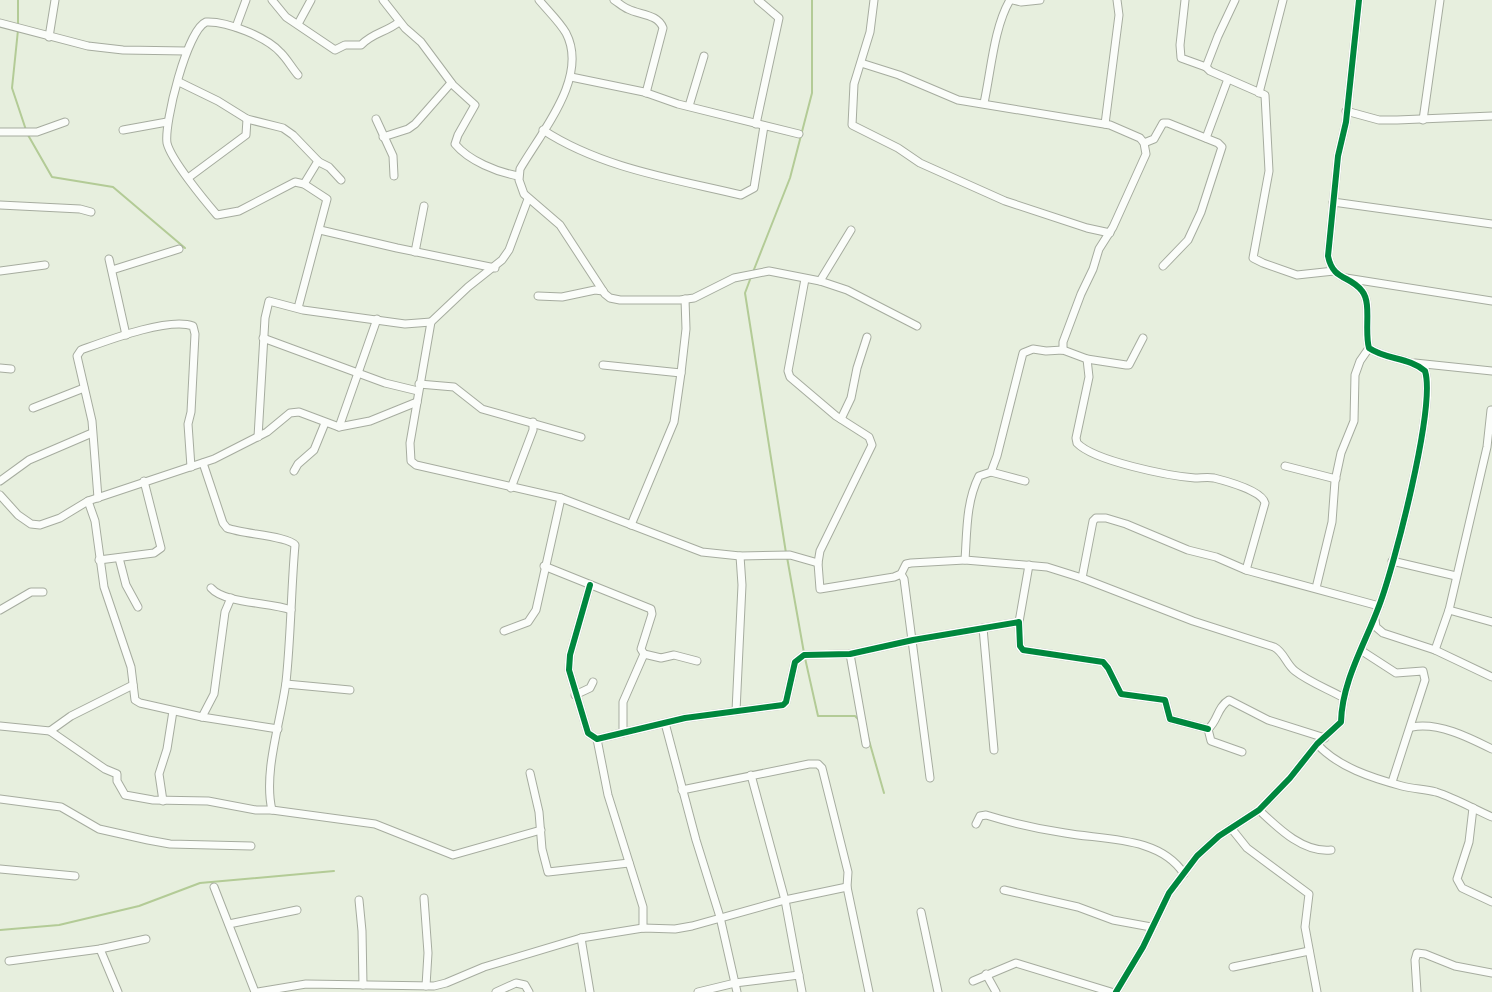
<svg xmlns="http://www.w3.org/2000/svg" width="1492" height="992" viewBox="0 0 1492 992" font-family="'Noto Serif',serif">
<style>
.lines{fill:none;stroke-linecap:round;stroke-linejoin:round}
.stream{stroke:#b3cb96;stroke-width:2}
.minor-casing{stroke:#a6ac9f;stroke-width:9}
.minor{stroke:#fbfdfa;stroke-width:7}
.cycleway-casing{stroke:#fff;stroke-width:9}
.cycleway{stroke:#00873e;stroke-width:6}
</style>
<rect width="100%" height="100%" fill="#e7efde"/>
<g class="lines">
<g class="stream">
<path d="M 18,0 L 18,25"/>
<path d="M 18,30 L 12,88 L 26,130"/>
<path d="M 28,135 L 52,177 L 113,187 L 185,248"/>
<path d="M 753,272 L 790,178 L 812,93 L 812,0"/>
<path d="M 751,277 L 745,293 L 786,553"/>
<path d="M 787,557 L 804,653"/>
<path d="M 805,658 L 818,716 L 855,716 L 858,719"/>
<path d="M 864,723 L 884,793"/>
<path d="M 0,930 L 59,925 L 139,906 L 200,883 L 334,871"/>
</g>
<g class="minor-casing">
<g id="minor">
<path d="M 272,0 L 286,17 L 335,50 L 345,45 L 361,45 C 374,32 385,33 399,22"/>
<path d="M 383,0 L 405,28 L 421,42 L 453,85 L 475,105 L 458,135 L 455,144 C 469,161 497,172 518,176"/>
<path d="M 539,0 C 548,11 559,21 566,33 C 589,77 542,131 520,169 L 519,180 L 524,194 L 560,225 L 605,294 L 610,298 L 620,300 L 680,300 L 694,298 L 734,278 L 769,271 L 820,281 L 847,290 L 917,326"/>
<path d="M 614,0 C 619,3 623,7 628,9 C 640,15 658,14 663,28 L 646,93"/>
<path d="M 874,0 L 870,32 L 854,84 L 852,125 L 898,148 L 920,163 L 1005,201 L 1087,228 L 1110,233"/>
<path d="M 1013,0 L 1021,2 L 1040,0"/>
<path d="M 1185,0 L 1180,45 L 1181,58 L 1206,67"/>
<path d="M 1235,0 L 1218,36 L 1206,67 L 1210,71 L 1265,95 L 1269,171 L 1253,258 L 1263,263 L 1297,275 L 1334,271"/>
<path d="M 0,23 L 88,46 L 123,50 L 186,51"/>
<path d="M 298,24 L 311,0"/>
<path d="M 236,27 L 246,0"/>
<path d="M 49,37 L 55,0"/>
<path d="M 861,63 L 899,75 L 958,100 L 1110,125 L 1140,138 L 1144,143 L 1146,154 L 1113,227 L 1099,249 L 1093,269 L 1081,294 L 1063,342 L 1063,350"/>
<path d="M 298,75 C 292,68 287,59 281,53 C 267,37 227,21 206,22 C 187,30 164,123 167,143 C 171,160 205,201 217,215 L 239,211 L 295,182 L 304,184 L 327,199 L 298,308"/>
<path d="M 571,77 L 644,92 L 678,104 L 799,134"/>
<path d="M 179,82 L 218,101 L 247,119 L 283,128 L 293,135 L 319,162 L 329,167 L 341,180"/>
<path d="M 1259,93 L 1283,0"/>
<path d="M 984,103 C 991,71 994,27 1010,0"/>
<path d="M 689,106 L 704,56"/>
<path d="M 1346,111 L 1379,120 L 1397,120 L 1492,116"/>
<path d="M 376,119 L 393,156 L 394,176"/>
<path d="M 1423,120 L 1440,0"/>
<path d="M 756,124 L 779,18 L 758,0"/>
<path d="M 1105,124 L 1119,15 L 1117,0"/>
<path d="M 123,130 L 167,122"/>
<path d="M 543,130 C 601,168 674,179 741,195 L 754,188 L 764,126"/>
<path d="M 0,132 L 37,132 L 65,122"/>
<path d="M 383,137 L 408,129 L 415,124 L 451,83"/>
<path d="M 1206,138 L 1228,79"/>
<path d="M 1144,143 L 1154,139 L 1163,123 L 1168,123 L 1218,143 L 1222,147 L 1201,212 L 1188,240 L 1163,266"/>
<path d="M 188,178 L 246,135 L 247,119"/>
<path d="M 304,184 L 318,161"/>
<path d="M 528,199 L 509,250 L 502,260 L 468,287 L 431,322 L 410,443 L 411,461 L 416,465 L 561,498 L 702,552 L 740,556 L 790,555 L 818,563"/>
<path d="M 1333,202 L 1492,224"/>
<path d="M 0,205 L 80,209 L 91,212"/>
<path d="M 320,230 L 397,248 L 495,268"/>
<path d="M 415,252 L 424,206"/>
<path d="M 109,259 L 126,335"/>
<path d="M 112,270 L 179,249"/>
<path d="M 0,271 L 45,265"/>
<path d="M 1346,278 L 1492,301"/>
<path d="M 805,279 L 788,371 L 790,377 L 836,416 L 869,437 L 872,445 L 820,551 L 818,563 L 820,589 L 894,577 L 901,574 L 906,564 L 911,563 L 965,560 C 967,531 966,502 979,476 L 991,472 L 997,456 L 1023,353 L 1033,349 L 1046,351 L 1063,350 L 1087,359 L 1126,365 L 1129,365 L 1143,338"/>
<path d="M 820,281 L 851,230"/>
<path d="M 538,296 L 562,297 L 595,290 L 603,291"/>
<path d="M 263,338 L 385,383 L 418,391"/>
<path d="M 1087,359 L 1089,377 L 1076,438 L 1077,443 C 1094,461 1169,476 1195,478 C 1201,478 1208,477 1214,478 C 1226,481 1262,491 1265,503 L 1246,570"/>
<path d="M 1415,363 L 1492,371"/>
<path d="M 603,365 L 681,373 L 686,329 L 685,299"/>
<path d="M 0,368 L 11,369"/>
<path d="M 419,384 L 454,387 L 482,409 L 581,437"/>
<path d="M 33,408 L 84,388"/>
<path d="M 841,419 L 851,398 L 857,368 L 867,337"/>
<path d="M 339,427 L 377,319"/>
<path d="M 258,437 L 265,318 L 269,301 L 303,310 L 405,324 L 431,322"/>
<path d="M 203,463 L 223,523 L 227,528 C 242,534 288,536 295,545 C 291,590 291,636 286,682 C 281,721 263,772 272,810"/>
<path d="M 1285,466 L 1336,479"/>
<path d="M 294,471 L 298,464 L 314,450 L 325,423"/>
<path d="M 991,472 L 1025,481"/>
<path d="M 0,481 L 29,460 L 92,433"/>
<path d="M 511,488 L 533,430 L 533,422"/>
<path d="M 0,495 L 18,515 L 31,524 L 40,525 L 60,518 L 88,501 L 214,459 L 267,432 L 290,413 L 299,412 L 339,427 L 370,421 L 417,402"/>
<path d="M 98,498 L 92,421 L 77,356 L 81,350 C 106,341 168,317 193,326 L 195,334 L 191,412 L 188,424 L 191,467"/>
<path d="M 88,501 L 95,521 L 104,587 L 131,667 L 135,700 L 140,703 L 202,717 L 278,729"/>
<path d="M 631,525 L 674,422 L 681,373"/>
<path d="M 119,558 L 126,585 L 138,607"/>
<path d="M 99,560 L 154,553 L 161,548 L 144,481"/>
<path d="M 965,560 L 1047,567 L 1082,578 L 1193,621 L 1274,647 C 1284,652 1286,664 1295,671 C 1309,682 1328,689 1344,698"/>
<path d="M 1392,561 L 1456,576"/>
<path d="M 544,566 L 651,609 L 652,614 L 641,649 L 644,654 L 623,702 L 623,733"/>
<path d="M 901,574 L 904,579 L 930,778"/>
<path d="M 1082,578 L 1093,521 L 1096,518 L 1106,518 L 1126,524 L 1188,550 L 1216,557 L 1246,570 L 1379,606"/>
<path d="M 590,585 L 570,655 L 569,670 L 588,733 L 597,739 L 685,718 L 783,705 L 786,702 L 795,662 L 804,655 L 850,654 L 913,640 L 1019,622 L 1020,646 L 1023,650 L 1103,662 L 1108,668 L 1121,694 L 1165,700 L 1170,719 L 1208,729"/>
<path d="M 211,588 C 225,604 271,602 291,610"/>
<path d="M 1316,588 L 1332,522 L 1335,481 L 1341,453 L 1354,421 L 1355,375 L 1360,361 L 1369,348"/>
<path d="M 0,610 L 31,592 L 43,592"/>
<path d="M 1449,610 L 1492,622"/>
<path d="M 1375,620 L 1376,627 L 1383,633 L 1435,650 L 1492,677"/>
<path d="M 1019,622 L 1029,565"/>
<path d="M 983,628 L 994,750"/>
<path d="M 504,631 L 528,622 L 536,610 L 561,498"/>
<path d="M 1435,650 L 1449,610 L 1487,447 L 1491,410"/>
<path d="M 1362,651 L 1396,673 L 1423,671 L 1425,680 L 1392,782"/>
<path d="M 644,654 L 661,658 L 674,655 L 697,661"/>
<path d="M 850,654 L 866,744"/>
<path d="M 286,684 L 350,690"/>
<path d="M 575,695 L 590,688 L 593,682"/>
<path d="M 736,711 L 742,585 L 740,556"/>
<path d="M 202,717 L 214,694 L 225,612 L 231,598"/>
<path d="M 665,723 L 696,840 L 720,917 L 737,992"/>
<path d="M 0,726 L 50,731 L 71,716 L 133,685"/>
<path d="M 1412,727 C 1438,722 1468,737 1492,749"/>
<path d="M 1208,729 C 1218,721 1217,707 1229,700 L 1268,720 L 1325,738"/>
<path d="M 1208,729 L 1211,741 L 1242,752"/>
<path d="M 50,731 L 105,769 L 117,774 L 117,781 L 125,795 L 153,800 L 208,801 L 256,810 L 272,810 L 375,824 L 453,855 L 541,830"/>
<path d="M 597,739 L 608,795 L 643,907 L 643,928"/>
<path d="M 1317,744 C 1338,767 1372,778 1402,786 C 1413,789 1425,789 1436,792 C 1455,798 1474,809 1492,817"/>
<path d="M 530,773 L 539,812 L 542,849 L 548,872 L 629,863"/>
<path d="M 751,775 L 785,900 L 802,992"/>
<path d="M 682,790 L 809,764 L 818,764 L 822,768 L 848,872 L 847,887 L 869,992"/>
<path d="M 0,799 L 61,807 L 99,829 L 148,840 L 170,844 L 251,846"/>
<path d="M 163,801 L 159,774 L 167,749 L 173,711"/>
<path d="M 1473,808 L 1469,842 L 1457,879 L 1462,888 L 1492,902"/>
<path d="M 1259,810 C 1278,828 1303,853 1331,850"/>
<path d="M 976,824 L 980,816 L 986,815 C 1012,823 1038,829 1065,833 C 1103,840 1160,836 1184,874"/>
<path d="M 1231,828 L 1247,848 L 1309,894 L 1305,927 L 1317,992"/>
<path d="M 0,869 L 75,876"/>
<path d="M 214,887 L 255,992"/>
<path d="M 1004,890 L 1078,907 L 1113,920 L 1151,927"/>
<path d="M 424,898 L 428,953 L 426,986"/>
<path d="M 359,900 L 362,931 L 363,985"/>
<path d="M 921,912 L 938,992"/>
<path d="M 229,924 L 297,910"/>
<path d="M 581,938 L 590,992"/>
<path d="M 100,949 L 118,992"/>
<path d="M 9,961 L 100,949 L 146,939"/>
<path d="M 1233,967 L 1309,951"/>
<path d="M 986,974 L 996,992"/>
<path d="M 973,981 L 1016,963 L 1111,992"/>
<path d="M 258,992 L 306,984 L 434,986 L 446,983 L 484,967 L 581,938 L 643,928 L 675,929 L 692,926 L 785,900 L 847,887"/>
<path d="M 496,992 L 516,983 L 525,985 L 529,992"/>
<path d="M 698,992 L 735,983 L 799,975"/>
<path d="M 1116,992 L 1143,947 L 1169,893 L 1197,856 L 1219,836 L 1259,810 L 1290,778 L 1317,744 L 1341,722 C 1342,681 1365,644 1379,606 C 1394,567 1436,406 1425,371 C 1409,357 1386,360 1369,348 C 1364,331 1372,303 1362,291 C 1350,275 1333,281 1328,256 L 1338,156 L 1346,122 L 1359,0"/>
<path d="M 1417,992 L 1415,960 L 1417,953 L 1425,954 L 1455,966 L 1492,973"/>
</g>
</g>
<use href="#minor" class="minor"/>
<g class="cycleway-casing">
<g id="cycleway">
<path d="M 590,585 L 570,655 L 569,670 L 588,733 L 597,739 L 685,718 L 783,705 L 786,702 L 795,662 L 804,655 L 850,654 L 913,640 L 1019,622 L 1020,646 L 1023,650 L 1103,662 L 1108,668 L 1121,694 L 1165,700 L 1170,719 L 1208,729"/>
<path d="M 1116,992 L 1143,947 L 1169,893 L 1197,856 L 1219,836 L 1259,810 L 1290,778 L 1317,744 L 1341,722 C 1342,681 1365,644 1379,606 C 1394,567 1436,406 1425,371 C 1409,357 1386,360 1369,348 C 1364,331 1372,303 1362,291 C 1350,275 1333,281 1328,256 L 1338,156 L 1346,122 L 1359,0"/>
</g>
</g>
<use href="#cycleway" class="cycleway"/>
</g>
</svg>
